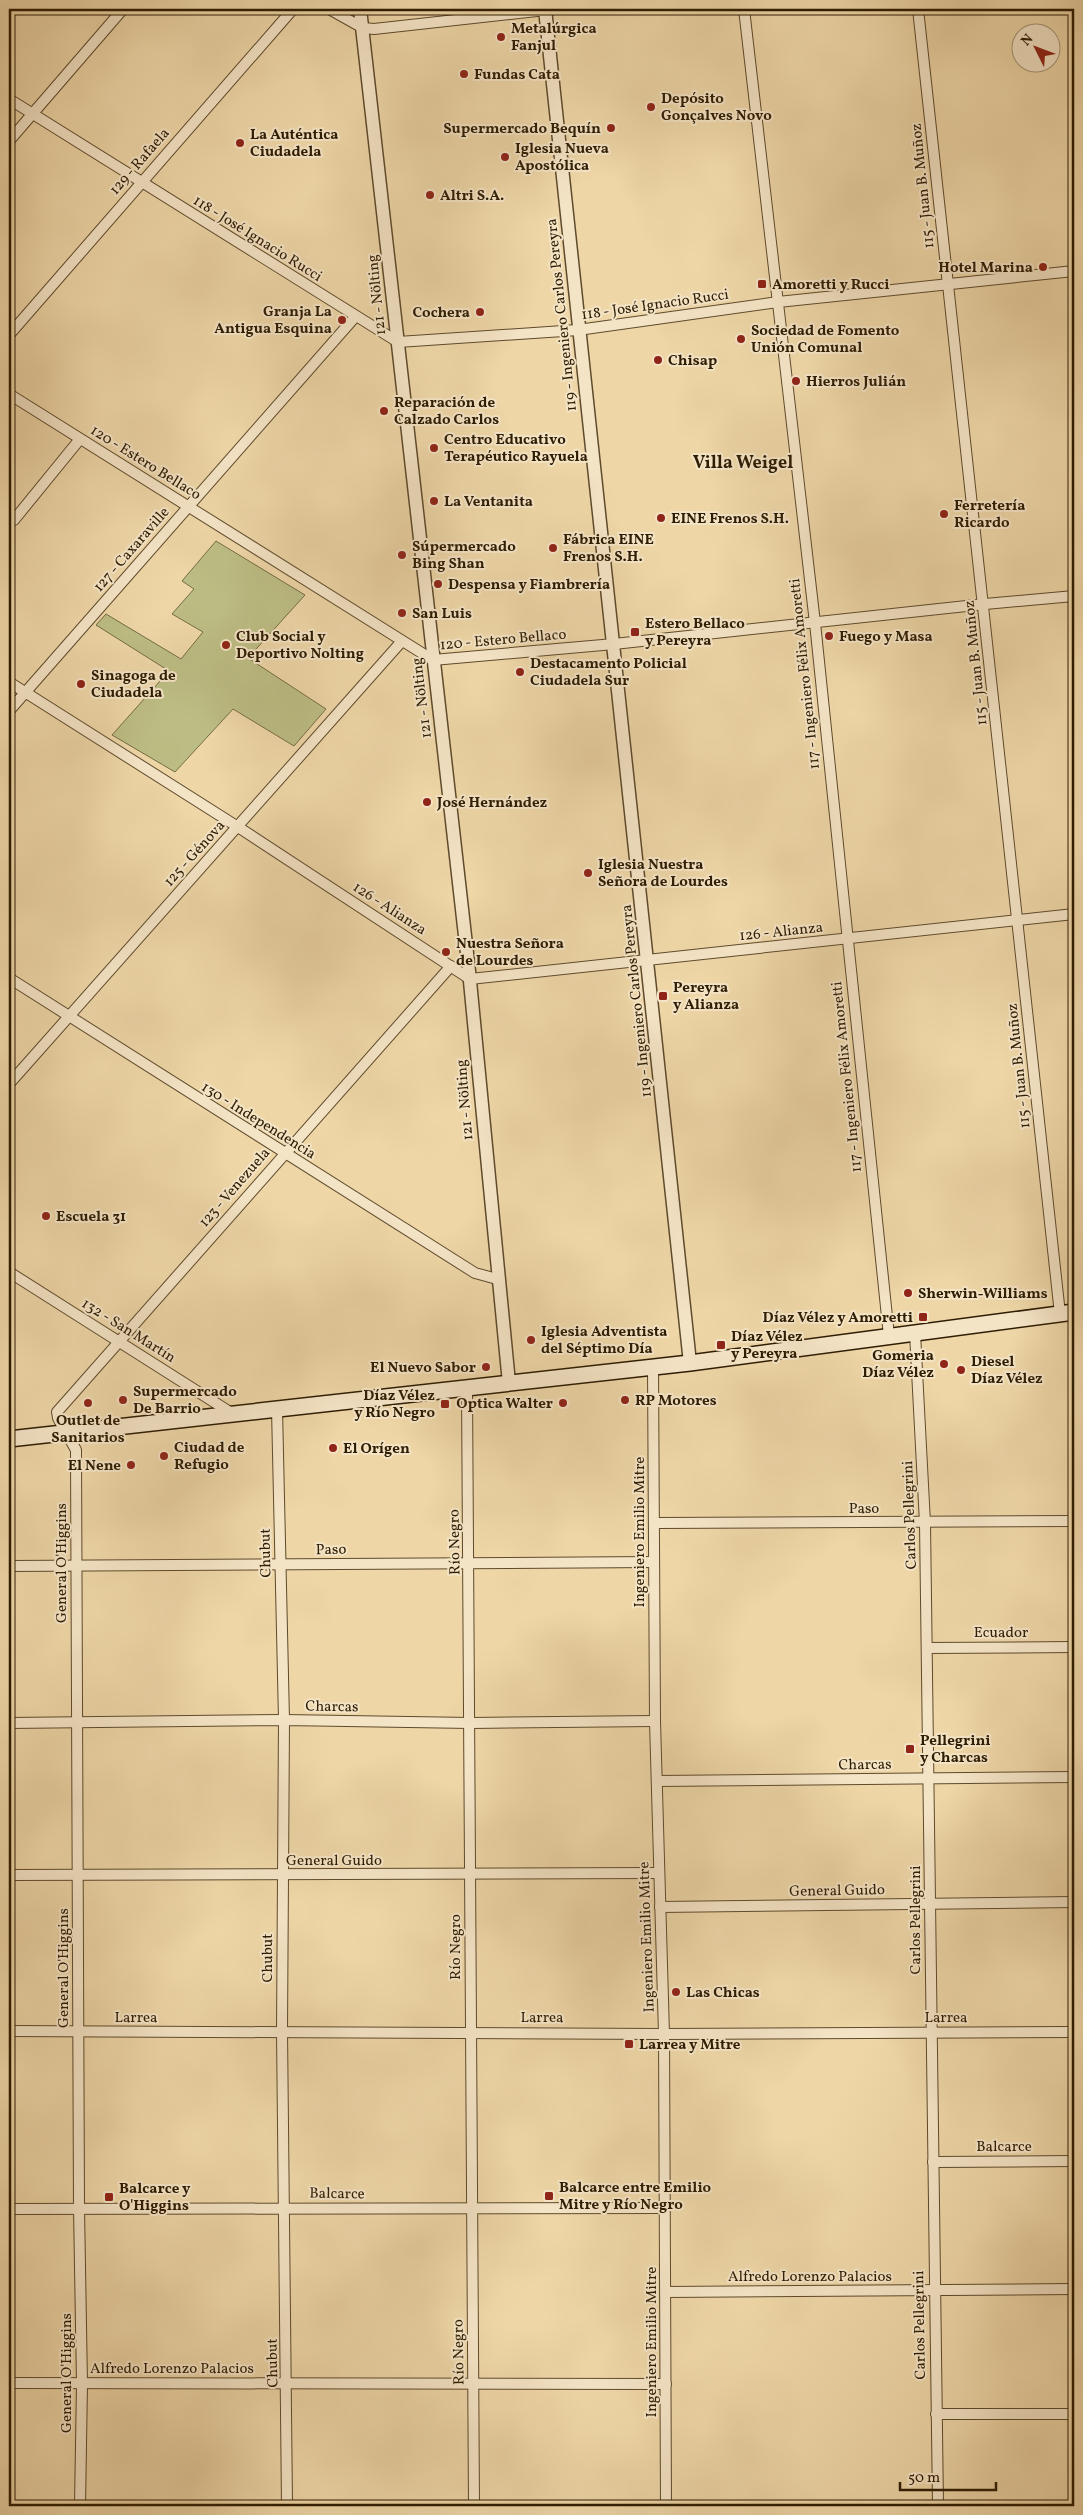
<svg xmlns="http://www.w3.org/2000/svg" width="1083" height="2515" viewBox="0 0 1083 2515" font-family="Vollkorn,serif">
<style>
.park{fill:#bcbd84;stroke:#756c44}
.lines{fill:none;stroke-linecap:round;stroke-linejoin:round}
.minor-casing{stroke:#5e4a2c;stroke-width:12}
.tertiary-casing{stroke:#5e4a2c;stroke-width:15}
.secondary-casing{stroke:#2e1c03;stroke-width:18}
.minor{stroke:#f4e4c6;stroke-width:10}
.tertiary{stroke:#f4e4c6;stroke-width:12}
.secondary{stroke:#f4e4c6;stroke-width:15}
.poi-dot{fill:#8f2418;stroke:#f4e4c6;stroke-width:2}
.labels{text-anchor:middle;stroke-width:4;stroke-linejoin:round;paint-order:stroke}
.poi-label{font-size:15px;font-weight:bold;fill:#2e1c03;stroke:#f4e4c6;text-anchor:start}
.street-label{font-size:15px;fill:#2e1c03;stroke:#f4e4c6}
.quarter-label{font-size:18px;font-weight:bold;fill:#2e1c03;stroke:#f4e4c6}
</style>
<rect width="100%" height="100%" fill="#eed6a7"/>
<filter id="stains"><feTurbulence type="fractalNoise" baseFrequency=".004" numOctaves="4"/><feColorMatrix values="0 0 0 0 .2 0 0 0 0 .09 0 0 0 0 .02 0 0 0 .5 -.17"/></filter>
<radialGradient id="worn" r=".72"><stop offset=".6" stop-color="#630" stop-opacity="0"/><stop offset="1" stop-color="#630" stop-opacity=".3"/></radialGradient>
<path class="park" d="M 216,541 L 305,595 L 248,658 L 326,709 L 294,746 L 233,709 L 175,772 L 112,735 L 169,671 L 96,625 L 106,614 L 181,659 L 203,632 L 172,614 L 194,589 L 182,581 Z"/>
<g class="lines">
<g class="minor-casing">
<g id="minor">
<path d="M 329,9 L 363,28 L 374,29 L 555,9"/>
<path d="M 744,9 L 815,623 L 889,1336"/>
<path d="M 918,9 L 1060,1314"/>
<path d="M 9,99 L 398,342 L 578,330 L 778,302 L 1074,271"/>
<path d="M 9,141 L 123,9"/>
<path d="M 9,335 L 293,9"/>
<path d="M 9,394 L 433,660 L 614,644 L 985,604 L 1074,596"/>
<path d="M 14,520 L 80,439"/>
<path d="M 9,682 L 238,827 L 470,979 L 1074,914"/>
<path d="M 9,711 L 355,317"/>
<path d="M 9,978 L 475,1273 L 497,1279"/>
<path d="M 9,1084 L 402,641"/>
<path d="M 9,1272 L 233,1414"/>
<path d="M 915,1333 L 925,1523 L 938,2506"/>
<path d="M 653,1367 L 655,1721 L 664,2034 L 666,2506"/>
<path d="M 467,1388 L 474,2506"/>
<path d="M 277,1409 L 284,1720 L 282,2031 L 287,2506"/>
<path d="M 655,1523 L 1074,1521"/>
<path d="M 9,1566 L 654,1562"/>
<path d="M 927,1648 L 1074,1647"/>
<path d="M 9,1723 L 284,1720 L 471,1723 L 655,1721"/>
<path d="M 657,1781 L 1074,1777"/>
<path d="M 9,1875 L 659,1873"/>
<path d="M 660,1907 L 1074,1902"/>
<path d="M 9,2031 L 664,2034 L 1074,2032"/>
<path d="M 933,2162 L 1074,2161"/>
<path d="M 9,2209 L 665,2208"/>
<path d="M 666,2292 L 1074,2289"/>
<path d="M 9,2383 L 666,2384"/>
<path d="M 936,2414 L 1074,2414"/>
<path d="M 80,2506 L 82,2384 L 79,2208 L 76,1450 L 58,1418 L 57,1412 L 451,966"/>
</g>
</g>
<g class="tertiary-casing">
<g id="tertiary">
<path d="M 360,9 L 469,971 L 509,1383"/>
<path d="M 545,9 L 690,1363"/>
</g>
</g>
<g class="secondary-casing">
<path id="secondary" d="M 9,1439 L 690,1363 L 1074,1312"/>
</g>
<use href="#minor" class="minor"/>
<use href="#tertiary" class="tertiary"/>
<use href="#secondary" class="secondary"/>
</g>
<g class="poi-dot">
<circle cx="501" cy="37" r="5"/>
<circle cx="464" cy="74" r="5"/>
<circle cx="651" cy="107" r="5"/>
<circle cx="611" cy="128" r="5"/>
<circle cx="240" cy="143" r="5"/>
<circle cx="505" cy="157" r="5"/>
<circle cx="430" cy="195" r="5"/>
<circle cx="1043" cy="267" r="5"/>
<rect x="757" y="279" width="10" height="10" rx="2.5"/>
<circle cx="480" cy="312" r="5"/>
<circle cx="342" cy="320" r="5"/>
<circle cx="741" cy="339" r="5"/>
<circle cx="658" cy="360" r="5"/>
<circle cx="796" cy="381" r="5"/>
<circle cx="384" cy="411" r="5"/>
<circle cx="434" cy="448" r="5"/>
<circle cx="434" cy="501" r="5"/>
<circle cx="944" cy="514" r="5"/>
<circle cx="661" cy="518" r="5"/>
<circle cx="553" cy="548" r="5"/>
<circle cx="402" cy="555" r="5"/>
<circle cx="438" cy="584" r="5"/>
<circle cx="402" cy="613" r="5"/>
<rect x="630" y="627" width="10" height="10" rx="2.5"/>
<circle cx="829" cy="636" r="5"/>
<circle cx="226" cy="645" r="5"/>
<circle cx="520" cy="672" r="5"/>
<circle cx="81" cy="684" r="5"/>
<circle cx="427" cy="802" r="5"/>
<circle cx="588" cy="873" r="5"/>
<circle cx="446" cy="952" r="5"/>
<rect x="658" y="991" width="10" height="10" rx="2.5"/>
<circle cx="46" cy="1216" r="5"/>
<circle cx="908" cy="1293" r="5"/>
<rect x="918" y="1312" width="10" height="10" rx="2.5"/>
<circle cx="531" cy="1340" r="5"/>
<rect x="716" y="1340" width="10" height="10" rx="2.5"/>
<circle cx="944" cy="1364" r="5"/>
<circle cx="486" cy="1367" r="5"/>
<circle cx="961" cy="1370" r="5"/>
<circle cx="123" cy="1400" r="5"/>
<circle cx="625" cy="1400" r="5"/>
<circle cx="88" cy="1403" r="5"/>
<circle cx="563" cy="1403" r="5"/>
<rect x="440" y="1399" width="10" height="10" rx="2.5"/>
<circle cx="333" cy="1448" r="5"/>
<circle cx="164" cy="1456" r="5"/>
<circle cx="131" cy="1465" r="5"/>
<rect x="905" y="1744" width="10" height="10" rx="2.5"/>
<circle cx="676" cy="1992" r="5"/>
<rect x="624" y="2039" width="10" height="10" rx="2.5"/>
<rect x="544" y="2191" width="10" height="10" rx="2.5"/>
<rect x="104" y="2192" width="10" height="10" rx="2.5"/>
</g>
<g class="labels">
<g class="poi-label">
<text x="511" y="33">Metalúrgica<tspan x="511" dy="17">Fanjul</tspan></text>
<text x="474" y="79">Fundas Cata</text>
<text x="661" y="103">Depósito<tspan x="661" dy="17">Gonçalves Novo</tspan></text>
<text x="601" y="133" text-anchor="end">Supermercado Bequín</text>
<text x="250" y="139">La Auténtica<tspan x="250" dy="17">Ciudadela</tspan></text>
<text x="515" y="153">Iglesia Nueva<tspan x="515" dy="17">Apostólica</tspan></text>
<text x="440" y="200">Altri S.A.</text>
<text x="1033" y="272" text-anchor="end">Hotel Marina</text>
<text x="772" y="289">Amoretti y Rucci</text>
<text x="332" y="316" text-anchor="end">Granja La<tspan x="332" dy="17">Antigua Esquina</tspan></text>
<text x="470" y="317" text-anchor="end">Cochera</text>
<text x="751" y="335">Sociedad de Fomento<tspan x="751" dy="17">Unión Comunal</tspan></text>
<text x="668" y="365">Chisap</text>
<text x="806" y="386">Hierros Julián</text>
<text x="394" y="407">Reparación de<tspan x="394" dy="17">Calzado Carlos</tspan></text>
<text x="444" y="444">Centro Educativo<tspan x="444" dy="17">Terapéutico Rayuela</tspan></text>
<text x="444" y="506">La Ventanita</text>
<text x="954" y="510">Ferretería<tspan x="954" dy="17">Ricardo</tspan></text>
<text x="671" y="523">EINE Frenos S.H.</text>
<text x="563" y="544">Fábrica EINE<tspan x="563" dy="17">Frenos S.H.</tspan></text>
<text x="412" y="551">Súpermercado<tspan x="412" dy="17">Bing Shan</tspan></text>
<text x="448" y="589">Despensa y Fiambrería</text>
<text x="412" y="618">San Luis</text>
<text x="645" y="628">Estero Bellaco<tspan x="645" dy="17">y Pereyra</tspan></text>
<text x="236" y="641">Club Social y<tspan x="236" dy="17">Deportivo Nolting</tspan></text>
<text x="839" y="641">Fuego y Masa</text>
<text x="530" y="668">Destacamento Policial<tspan x="530" dy="17">Ciudadela Sur</tspan></text>
<text x="91" y="680">Sinagoga de<tspan x="91" dy="17">Ciudadela</tspan></text>
<text x="437" y="807">José Hernández</text>
<text x="598" y="869">Iglesia Nuestra<tspan x="598" dy="17">Señora de Lourdes</tspan></text>
<text x="456" y="948">Nuestra Señora<tspan x="456" dy="17">de Lourdes</tspan></text>
<text x="673" y="992">Pereyra<tspan x="673" dy="17">y Alianza</tspan></text>
<text x="56" y="1221">Escuela 31</text>
<text x="918" y="1298">Sherwin-Williams</text>
<text x="913" y="1322" text-anchor="end">Díaz Vélez y Amoretti</text>
<text x="541" y="1336">Iglesia Adventista<tspan x="541" dy="17">del Séptimo Día</tspan></text>
<text x="731" y="1341">Díaz Vélez<tspan x="731" dy="17">y Pereyra</tspan></text>
<text x="934" y="1360" text-anchor="end">Gomeria<tspan x="934" dy="17">Díaz Vélez</tspan></text>
<text x="971" y="1366">Diesel<tspan x="971" dy="17">Díaz Vélez</tspan></text>
<text x="476" y="1372" text-anchor="end">El Nuevo Sabor</text>
<text x="133" y="1396">Supermercado<tspan x="133" dy="17">De Barrio</tspan></text>
<text x="435" y="1400" text-anchor="end">Díaz Vélez<tspan x="435" dy="17">y Río Negro</tspan></text>
<text x="635" y="1405">RP Motores</text>
<text x="553" y="1408" text-anchor="end">Optica Walter</text>
<text x="88" y="1425" text-anchor="middle">Outlet de<tspan x="88" dy="17">Sanitarios</tspan></text>
<text x="174" y="1452">Ciudad de<tspan x="174" dy="17">Refugio</tspan></text>
<text x="343" y="1453">El Orígen</text>
<text x="121" y="1470" text-anchor="end">El Nene</text>
<text x="920" y="1745">Pellegrini<tspan x="920" dy="17">y Charcas</tspan></text>
<text x="686" y="1997">Las Chicas</text>
<text x="639" y="2049">Larrea y Mitre</text>
<text x="559" y="2192">Balcarce entre Emilio<tspan x="559" dy="17">Mitre y Río Negro</tspan></text>
<text x="119" y="2193">Balcarce y<tspan x="119" dy="17">O'Higgins</tspan></text>
</g>
<g class="street-label">
<text transform="translate(139 161) rotate(-49)" y="5">129 - Rafaela</text>
<text transform="translate(922 186) rotate(-96)" y="5">115 - Juan B. Muñoz</text>
<text transform="translate(258 238) rotate(32)" y="5">118 - José Ignacio Rucci</text>
<text transform="translate(376 295) rotate(-96)" y="5">121 - Nölting</text>
<text transform="translate(655 304) rotate(-8)" y="5">118 - José Ignacio Rucci</text>
<text transform="translate(561 315) rotate(-96)" y="5">119 - Ingeniero Carlos Pereyra</text>
<text transform="translate(146 462) rotate(32)" y="5">120 - Estero Bellaco</text>
<text transform="translate(131 549) rotate(-49)" y="5">127 - Caxaraville</text>
<text transform="translate(503 639) rotate(-5)" y="5">120 - Estero Bellaco</text>
<text transform="translate(975 663) rotate(-96)" y="5">115 - Juan B. Muñoz</text>
<text transform="translate(804 674) rotate(-96)" y="5">117 - Ingeniero Félix Amoretti</text>
<text transform="translate(421 698) rotate(-97)" y="5">121 - Nölting</text>
<text transform="translate(194 853) rotate(-48)" y="5">125 - Génova</text>
<text transform="translate(390 908) rotate(33)" y="5">126 - Alianza</text>
<text transform="translate(781 931) rotate(-6)" y="5">126 - Alianza</text>
<text transform="translate(636 1001) rotate(-96)" y="5">119 - Ingeniero Carlos Pereyra</text>
<text transform="translate(1018 1066) rotate(-96)" y="5">115 - Juan B. Muñoz</text>
<text transform="translate(846 1077) rotate(-96)" y="5">117 - Ingeniero Félix Amoretti</text>
<text transform="translate(464 1100) rotate(-95)" y="5">121 - Nölting</text>
<text transform="translate(259 1120) rotate(32)" y="5">130 - Independencia</text>
<text transform="translate(234 1187) rotate(-49)" y="5">123 - Venezuela</text>
<text transform="translate(129 1330) rotate(32)" y="5">132 - San Martín</text>
<text x="864" y="1513">Paso</text>
<text transform="translate(909 1515) rotate(-92)" y="5">Carlos Pellegrini</text>
<text transform="translate(639 1532) rotate(-90)" y="5">Ingeniero Emilio Mitre</text>
<text transform="translate(454 1542) rotate(-91)" y="5">Río Negro</text>
<text transform="translate(331 1549) rotate(-1)" y="5">Paso</text>
<text transform="translate(265 1553) rotate(-91)" y="5">Chubut</text>
<text transform="translate(61 1563) rotate(-90)" y="5">General O'Higgins</text>
<text x="1001" y="1637">Ecuador</text>
<text transform="translate(332 1706) rotate(1)" y="5">Charcas</text>
<text transform="translate(865 1764) rotate(-1)" y="5">Charcas</text>
<text x="334" y="1865">General Guido</text>
<text transform="translate(837 1890) rotate(-1)" y="5">General Guido</text>
<text transform="translate(915 1920) rotate(-90)" y="5">Carlos Pellegrini</text>
<text transform="translate(646 1937) rotate(-92)" y="5">Ingeniero Emilio Mitre</text>
<text transform="translate(455 1947) rotate(-90)" y="5">Río Negro</text>
<text transform="translate(267 1958) rotate(-90)" y="5">Chubut</text>
<text transform="translate(63 1968) rotate(-90)" y="5">General O'Higgins</text>
<text x="136" y="2022">Larrea</text>
<text x="542" y="2022">Larrea</text>
<text x="946" y="2022">Larrea</text>
<text x="1004" y="2151">Balcarce</text>
<text transform="translate(337 2193) rotate(1)" y="5">Balcarce</text>
<text x="810" y="2281">Alfredo Lorenzo Palacios</text>
<text transform="translate(919 2325) rotate(-91)" y="5">Carlos Pellegrini</text>
<text transform="translate(651 2342) rotate(-90)" y="5">Ingeniero Emilio Mitre</text>
<text transform="translate(458 2352) rotate(-91)" y="5">Río Negro</text>
<text transform="translate(272 2363) rotate(-91)" y="5">Chubut</text>
<text x="172" y="2373">Alfredo Lorenzo Palacios</text>
<text transform="translate(66 2373) rotate(-90)" y="5">General O'Higgins</text>
</g>
<g class="quarter-label">
<text x="743" y="468">Villa Weigel</text>
</g>
</g>
<rect width="1083" height="2515" fill="none" stroke="#eed6a7" stroke-width="30"/>
<rect x="10" y="10" width="1063" height="2495" fill="none" stroke="#2e1c03" stroke-width="2.5"/>
<rect x="15" y="15" width="1053" height="2485" fill="none" stroke="#2e1c03"/>
<g transform="translate(1036 48) rotate(312)"><circle r="24" fill="#f4e4c6" stroke="#a59478"/>
<path d="M0-4L9 19L0 12L-9 19Z" fill="#8f2418"/>
<text y="-8" font-size="14" font-weight="bold" text-anchor="middle" fill="#2e1c03">N</text>
</g>
<path d="M900 2482v8h96v-8" fill="none" stroke="#2e1c03" stroke-width="2.5"/>
<text x="908" y="2482" font-size="15" fill="#2e1c03" stroke="#f4e4c6" stroke-width="4" paint-order="stroke">50 m</text>
<rect width="100%" height="100%" filter="url(#stains)"/>
<rect width="100%" height="100%" fill="url(#worn)"/>
</svg>
